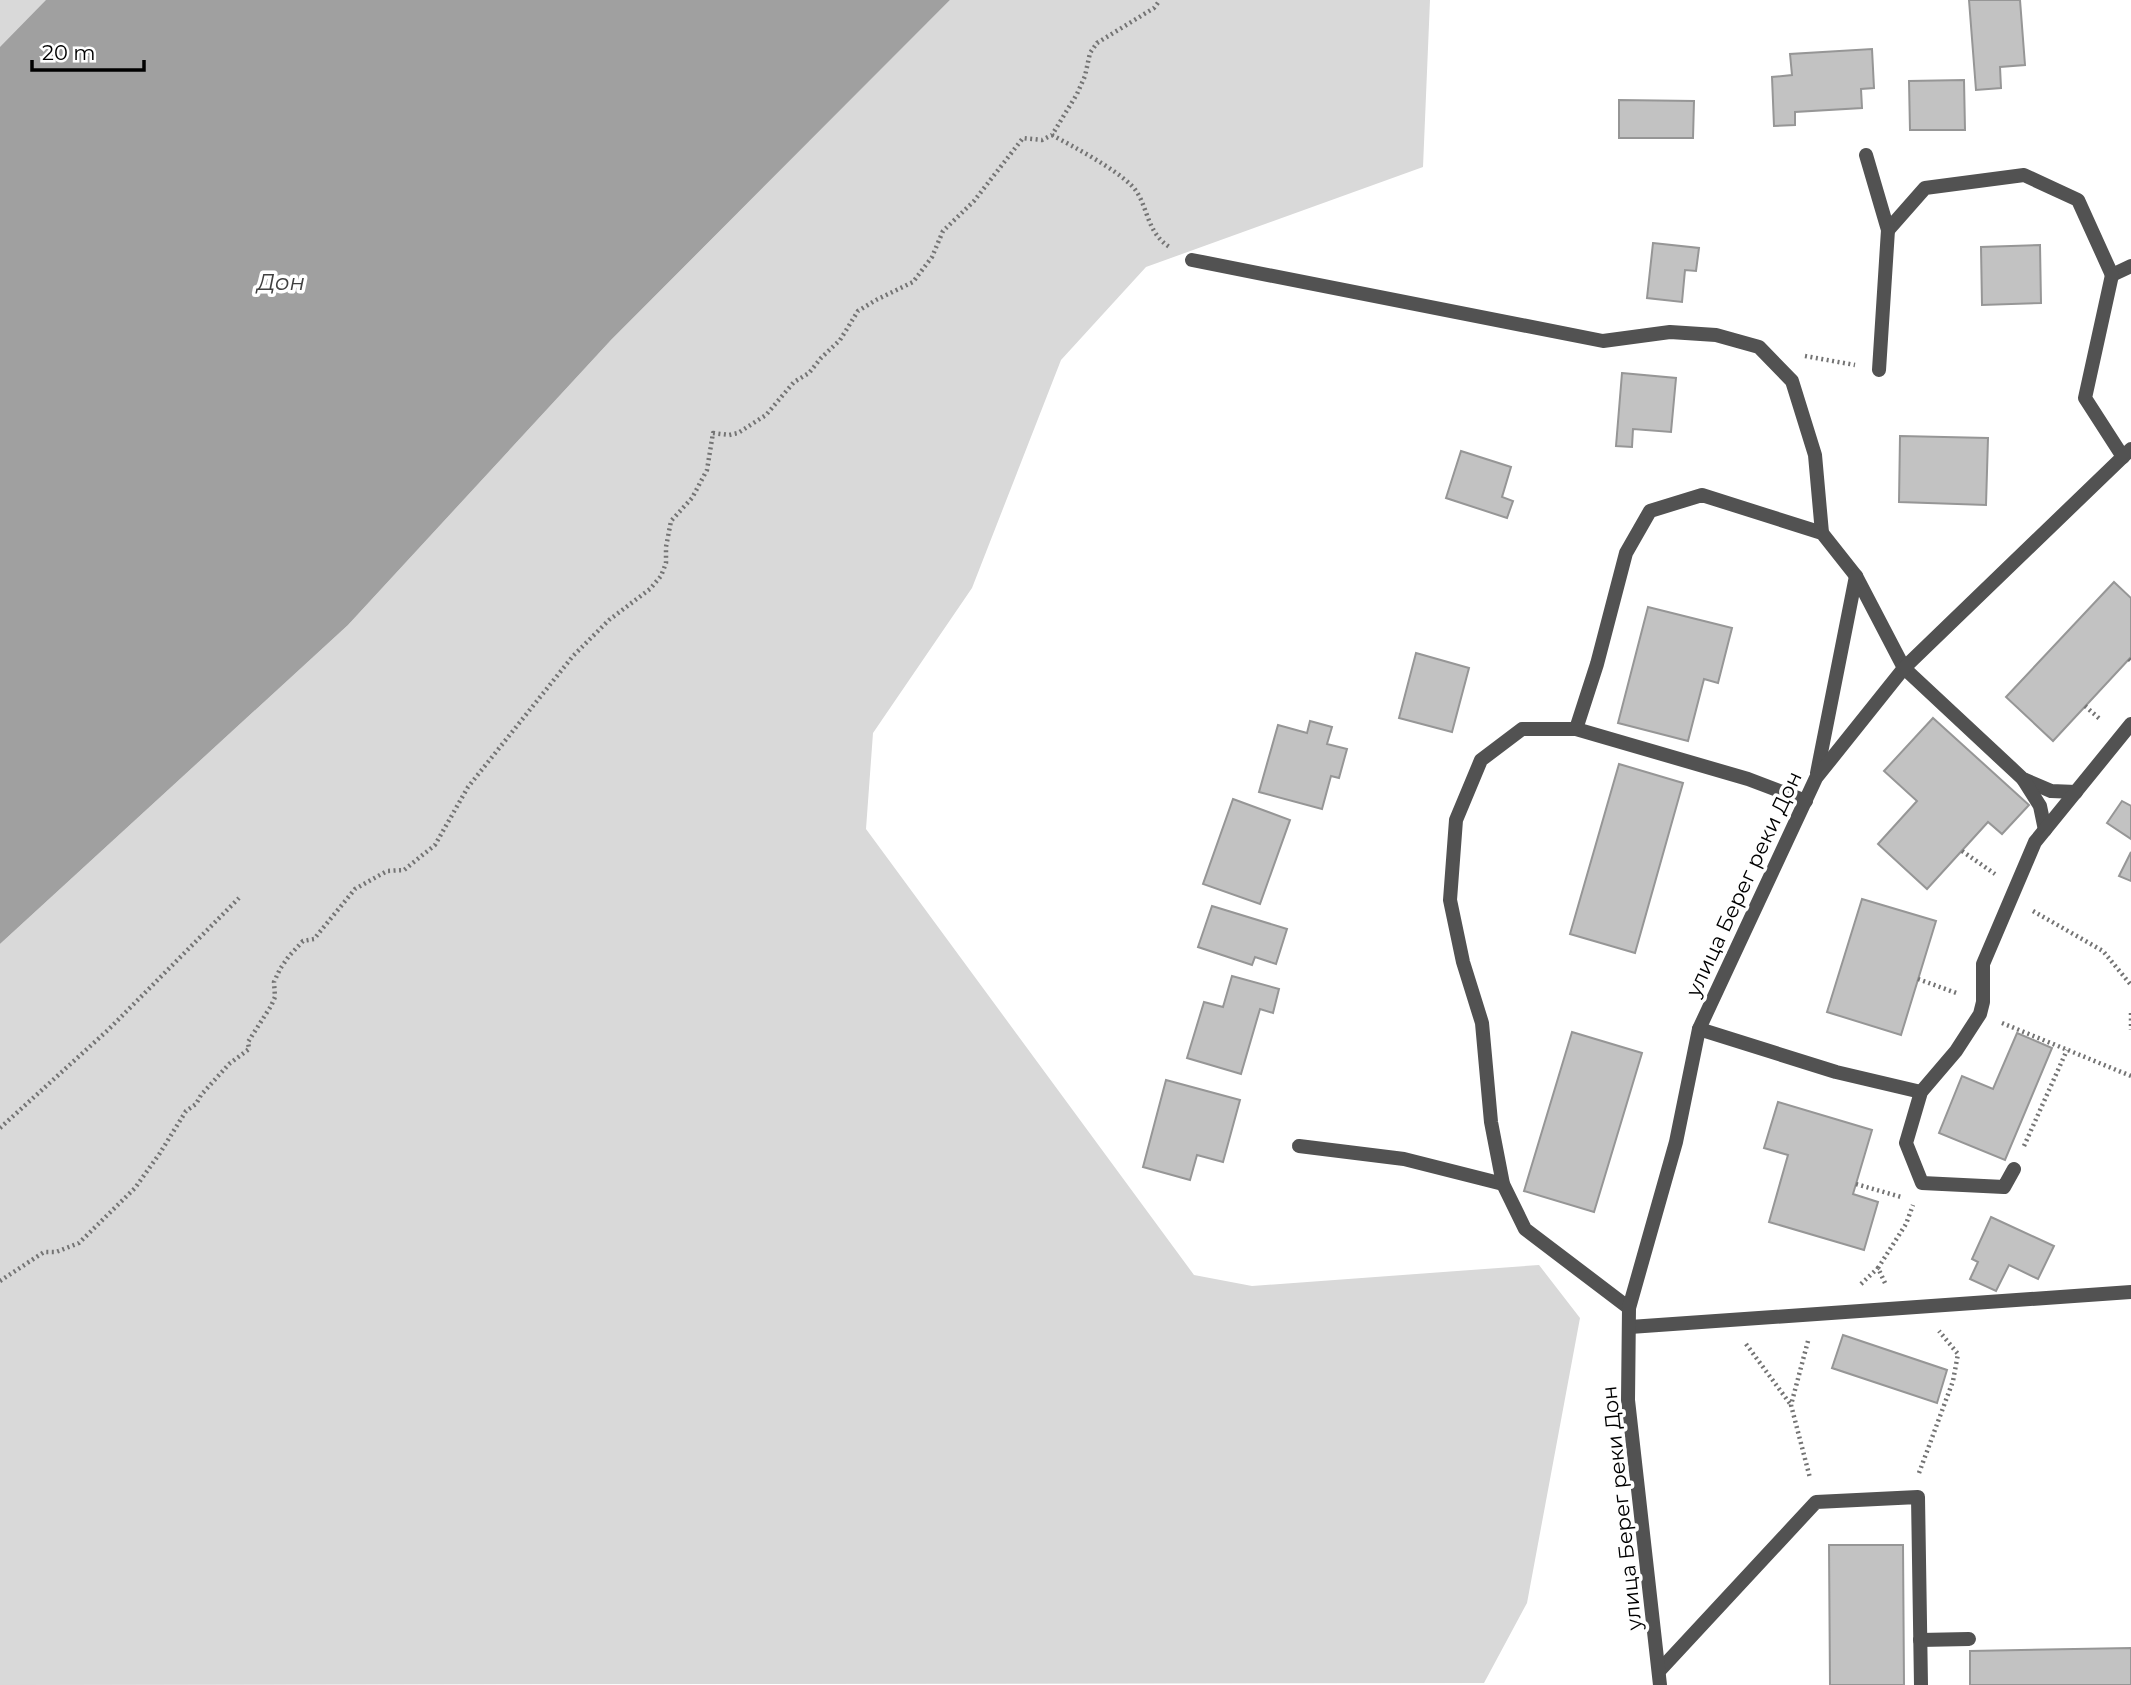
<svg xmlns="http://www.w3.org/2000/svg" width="2131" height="1685" viewBox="0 0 2131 1685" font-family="Montserrat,sans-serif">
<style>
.green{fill:#d9d9d9}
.water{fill:#a0a0a0}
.building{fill:#c2c2c2;stroke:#969696;stroke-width:2}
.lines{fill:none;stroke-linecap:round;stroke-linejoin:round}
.path{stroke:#747474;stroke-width:4.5;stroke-dasharray:2 3.5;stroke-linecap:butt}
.service{stroke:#525252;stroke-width:14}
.minor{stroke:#525252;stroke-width:14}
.labels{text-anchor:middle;stroke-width:7;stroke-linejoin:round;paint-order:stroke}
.street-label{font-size:21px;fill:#000;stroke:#fff}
.water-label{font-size:23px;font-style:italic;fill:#414141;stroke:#fff}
</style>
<rect width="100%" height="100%" fill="#fff"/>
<g class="green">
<path d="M 0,0 L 68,0 L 0,70 Z"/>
<path d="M 950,0 L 1430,0 L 1423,167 L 1146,267 L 1061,360 L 972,588 L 873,733 L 866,829 L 1194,1275 L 1252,1286 L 1539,1265 L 1580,1318 L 1527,1603 L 1484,1683 L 0,1685 L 0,944 L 348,625 L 611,340 Z"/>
</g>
<path class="water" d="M 46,0 L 950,0 L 611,340 L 348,625 L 0,944 L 0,47 Z"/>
<g class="building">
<path d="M 1969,0 L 2020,0 L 2025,65 L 2000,67 L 2001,88 L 1976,90 Z"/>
<path d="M 1872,49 L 1874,88 L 1861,89 L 1862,108 L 1795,112 L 1795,125 L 1774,126 L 1772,77 L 1792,75 L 1790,54 Z"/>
<path d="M 1964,80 L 1965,130 L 1910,130 L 1909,81 Z"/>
<path d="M 1619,100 L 1694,101 L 1693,138 L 1619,138 Z"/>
<path d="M 1653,243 L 1699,248 L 1696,271 L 1685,270 L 1682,302 L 1647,298 Z"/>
<path d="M 2040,245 L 2041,303 L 1982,305 L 1981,247 Z"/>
<path d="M 1622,373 L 1676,378 L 1671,432 L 1633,429 L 1632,447 L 1616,446 Z"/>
<path d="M 1900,436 L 1988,438 L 1986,505 L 1899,502 Z"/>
<path d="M 1461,451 L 1511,467 L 1502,497 L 1513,501 L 1507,518 L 1446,498 Z"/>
<path d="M 2114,582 L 2131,598 L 2131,657 L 2053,741 L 2006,697 Z"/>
<path d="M 1648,607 L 1732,628 L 1718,683 L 1704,679 L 1688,741 L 1618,723 Z"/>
<path d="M 1416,653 L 1469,668 L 1452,732 L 1399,718 Z"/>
<path d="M 1933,718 L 2029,805 L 2002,834 L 1988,822 L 1927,889 L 1878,844 L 1917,801 L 1884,771 Z"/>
<path d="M 1310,721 L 1332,727 L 1327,744 L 1347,749 L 1339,778 L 1331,776 L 1322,809 L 1259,792 L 1278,725 L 1307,733 Z"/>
<path d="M 1619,764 L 1683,783 L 1635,953 L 1570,934 Z"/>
<path d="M 1233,799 L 1290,820 L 1260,904 L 1203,884 Z"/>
<path d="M 2122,801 L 2131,806 L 2131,839 L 2107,823 Z"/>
<path d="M 2131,852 L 2131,881 L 2119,876 Z"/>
<path d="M 1862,899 L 1936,921 L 1901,1035 L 1827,1012 Z"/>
<path d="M 1212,906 L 1287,929 L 1276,964 L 1255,957 L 1252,965 L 1198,947 Z"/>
<path d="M 1232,976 L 1279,989 L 1273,1013 L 1260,1009 L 1241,1074 L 1187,1058 L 1204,1002 L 1223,1007 Z"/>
<path d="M 1572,1032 L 1642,1053 L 1594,1212 L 1524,1191 Z"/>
<path d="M 2017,1033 L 2052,1048 L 2005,1160 L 1939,1133 L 1962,1076 L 1993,1089 Z"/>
<path d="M 1166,1080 L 1240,1100 L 1223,1162 L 1197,1155 L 1190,1180 L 1143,1167 Z"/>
<path d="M 1778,1102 L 1872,1130 L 1853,1194 L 1878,1202 L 1864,1250 L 1769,1222 L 1788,1155 L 1764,1148 Z"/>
<path d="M 1991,1217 L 2054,1246 L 2038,1279 L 2009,1265 L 1996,1291 L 1970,1279 L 1978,1262 L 1972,1259 Z"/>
<path d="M 1843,1335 L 1947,1370 L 1937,1403 L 1832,1368 Z"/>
<path d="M 1829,1545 L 1903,1545 L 1904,1685 L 1830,1685 Z"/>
<path d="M 2131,1648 L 2131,1685 L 1970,1685 L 1970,1651 Z"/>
</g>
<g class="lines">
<g class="path">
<path d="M 1052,135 C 1074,147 1114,168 1131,185 C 1149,202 1144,232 1171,248"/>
<path d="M 1805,356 L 1855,365"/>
<path d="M 2129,659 L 2131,661"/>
<path d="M 2085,706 L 2101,720"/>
<path d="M 1962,851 L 1995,874"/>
<path d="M 2033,911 L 2103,951 L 2131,985"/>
<path d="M 1918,979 L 1959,994"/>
<path d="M 2131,1013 L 2131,1030"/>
<path d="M 2002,1023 L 2131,1076"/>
<path d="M 0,1128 L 108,1030 L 239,898"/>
<path d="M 2024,1146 L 2067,1050"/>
<path d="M 1856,1184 L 1901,1197"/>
<path d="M 0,1281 L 44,1252 L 56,1252 L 79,1243 L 135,1188 L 160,1153 L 186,1111 L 196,1104 L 201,1095 L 229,1064 L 249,1049 L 248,1042 L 271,1006 L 275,997 L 274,982 L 280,969 L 289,956 L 303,941 L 314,939 L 355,889 L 387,871 L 404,870 L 435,845 L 468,787 L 573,656 L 609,620 L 650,589 L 661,576 L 666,563 L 666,547 L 671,521 L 692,498 L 707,470 L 713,433 L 729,435 L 738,433 L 766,415 L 794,382 L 809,373 L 821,358 L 840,340 L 858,311 L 876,300 L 913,282 L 932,257 L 943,231 L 974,201 L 1023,138 L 1042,140 L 1052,135 L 1077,94 L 1085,76 L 1090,53 L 1097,43 L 1154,8 L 1160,0"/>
<path d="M 1885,1283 L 1878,1268 L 1906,1224 L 1913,1205"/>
<path d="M 1861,1284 L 1878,1268"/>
<path d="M 1808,1341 L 1791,1405 L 1810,1478"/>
<path d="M 1746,1344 L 1791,1405"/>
<path d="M 1919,1473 L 1953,1381 L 1958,1354 L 1939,1331"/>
</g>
<g class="service">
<path d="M 1888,230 L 1925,188 L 2024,175 L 2078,200 L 2112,275 L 2131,266"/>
<path d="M 1192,260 L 1603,341 L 1670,332 L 1716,335 L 1759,347 L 1792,381 L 1815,455 L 1822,533"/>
<path d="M 2112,275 L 2085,398 L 2123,457"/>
<path d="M 1576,729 L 1597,664 L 1626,553 L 1650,511 L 1702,495 L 1822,533 L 1856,576 L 1904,668 L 2023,779 L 2051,791 L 2076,792"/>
<path d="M 2023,779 L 2040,806 L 2045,830"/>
<path d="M 1699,1029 L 1836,1072 L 1921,1092"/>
<path d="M 1299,1146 L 1404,1159 L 1503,1184"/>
<path d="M 2014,1169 L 2004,1187 L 1922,1183 L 1906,1143 L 1921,1092 L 1956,1051 L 1980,1014 L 1983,1002 L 1983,964 L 2035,842 L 2131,724"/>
<path d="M 1920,1640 L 1969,1639"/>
<path d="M 1660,1670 L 1816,1502 L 1918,1497 L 1921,1685"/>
</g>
<g class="minor">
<path d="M 1866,155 L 1888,230 L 1879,370"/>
<path d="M 1817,773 L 1856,576"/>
<path d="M 1629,1308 L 1525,1229 L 1503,1184 L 1491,1122 L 1482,1023 L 1463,962 L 1450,900 L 1456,820 L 1481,760 L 1522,729 L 1576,729 L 1748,779 L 1806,801"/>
<path d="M 1630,1327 L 2131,1292"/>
<path d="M 1660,1685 L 1628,1400 L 1629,1308 L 1676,1142 L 1699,1029 L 1816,778 L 1904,668 L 2131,449"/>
</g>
</g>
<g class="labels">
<g class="street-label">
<text transform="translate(1744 884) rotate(-65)" y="7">улица Берег реки Дон</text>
<text transform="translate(1622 1508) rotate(-96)" y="7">улица Берег реки Дон</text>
</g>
<g class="water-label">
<text x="281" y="290">Дон</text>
</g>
</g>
<path d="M32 60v10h112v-10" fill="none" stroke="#000000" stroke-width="3.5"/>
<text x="42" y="60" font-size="21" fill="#000000" stroke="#ffffff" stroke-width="5" paint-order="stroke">20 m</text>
</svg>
